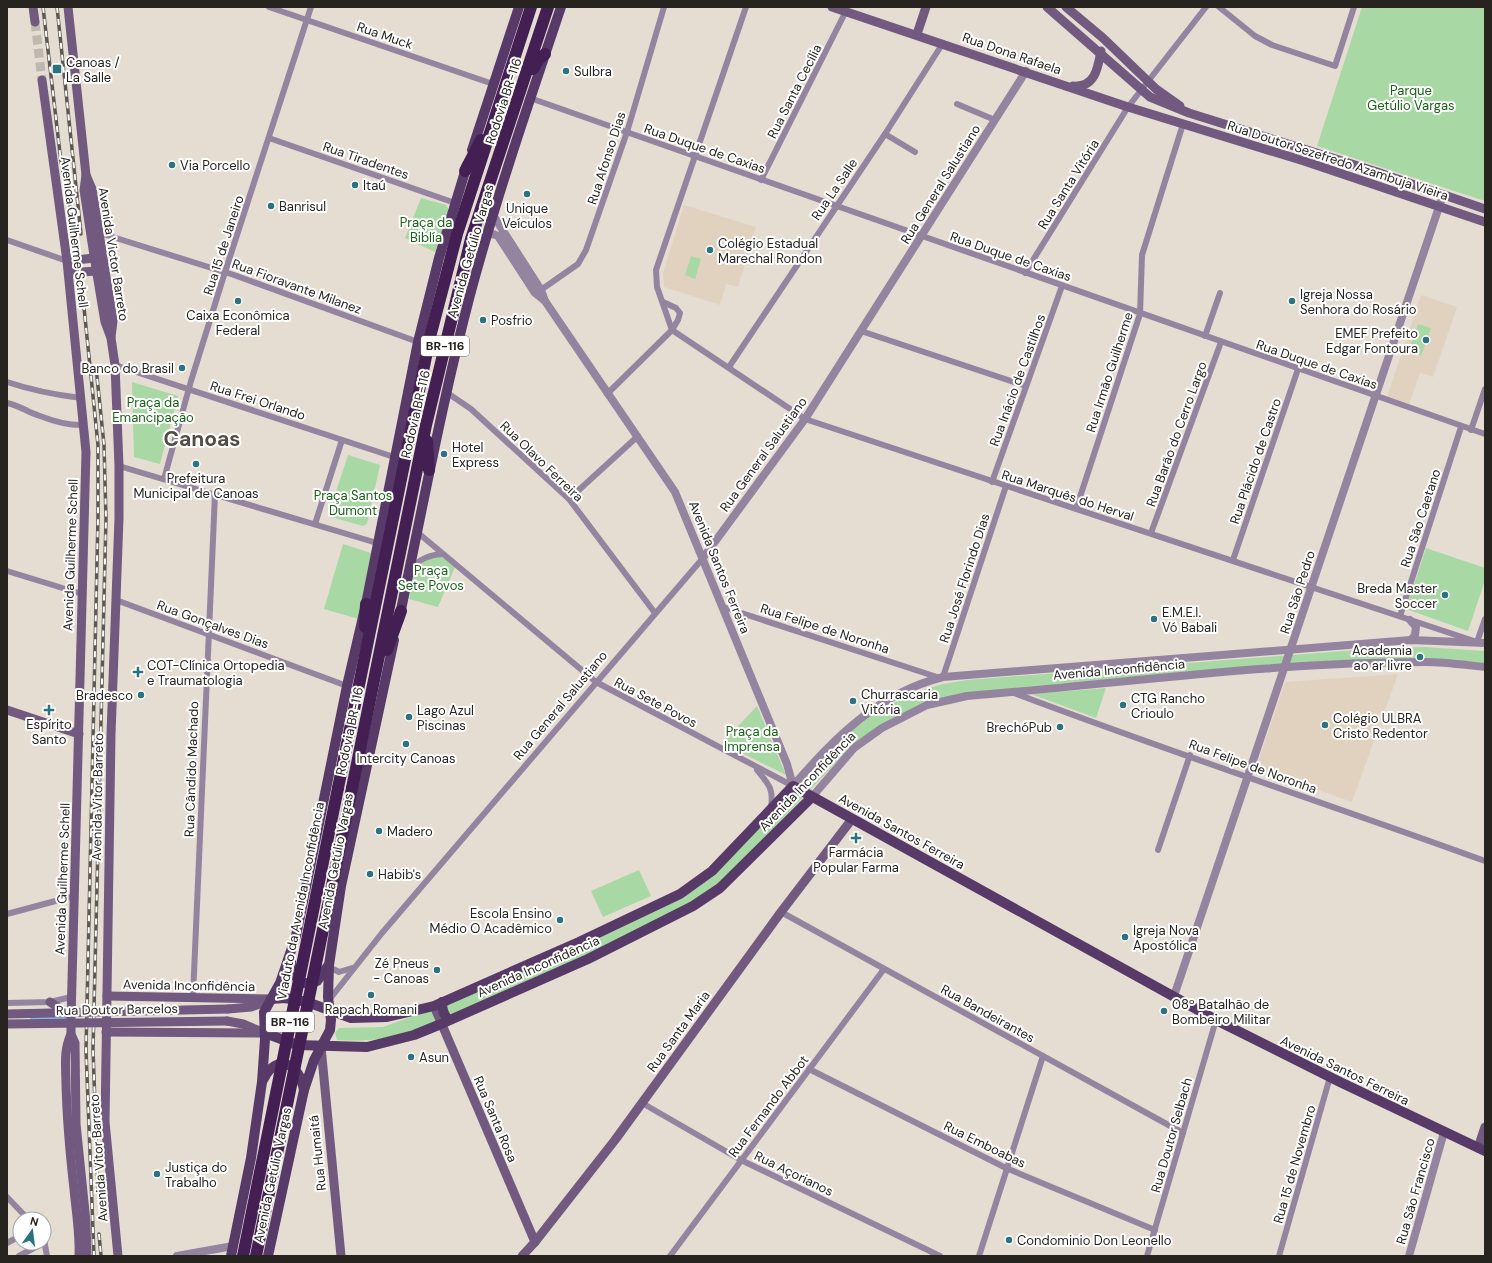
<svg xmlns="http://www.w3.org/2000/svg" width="1492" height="1263" viewBox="0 0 1492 1263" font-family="'DM Sans',sans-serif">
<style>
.education{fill:#e1d2bf}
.green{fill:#a8d8a4}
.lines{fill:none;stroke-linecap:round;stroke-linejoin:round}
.canal{stroke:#7fbbef;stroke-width:8}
.secondary-tunnel{stroke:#bfb8ae;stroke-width:9;stroke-dasharray:9 4.5;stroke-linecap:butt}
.minor{stroke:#95849f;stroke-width:6}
.tertiary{stroke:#95849f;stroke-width:8}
.secondary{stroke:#71597f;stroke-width:9}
.primary{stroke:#583a68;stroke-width:10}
.motorway{stroke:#431f54;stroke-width:12}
.rail-casing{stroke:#5d5852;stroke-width:3.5}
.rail{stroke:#fff;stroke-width:2;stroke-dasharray:6;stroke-linecap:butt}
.secondary-bridge{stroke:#71597f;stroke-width:9}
.motorway-bridge{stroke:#431f54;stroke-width:12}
.poi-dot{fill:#2b737e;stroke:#fff;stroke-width:1.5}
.labels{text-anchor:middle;stroke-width:4;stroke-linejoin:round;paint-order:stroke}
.shield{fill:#fff;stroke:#686663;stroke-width:1}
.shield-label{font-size:12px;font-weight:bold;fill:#272420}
.street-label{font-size:13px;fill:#272420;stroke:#fff}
.poi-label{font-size:13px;fill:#272420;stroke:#fff;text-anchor:start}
.park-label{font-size:13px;fill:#196117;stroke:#fff}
.town-label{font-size:21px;font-weight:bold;fill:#534c44;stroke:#fff}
</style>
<rect width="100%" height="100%" fill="#e5ddd2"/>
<g class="education">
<path d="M 684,205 L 756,227 L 738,287 L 726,284 L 720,305 L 664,287 L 663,273 Z"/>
<path d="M 1421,295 L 1457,307 L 1433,377 L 1420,373 L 1409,404 L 1387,397 Z"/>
<path d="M 1398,674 L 1352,802 L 1256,768 L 1285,682 Z"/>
</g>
<g class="green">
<path d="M 1362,7 L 1485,7 L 1485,201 L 1317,146 Z"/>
<path d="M 421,198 L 446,205 L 449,210 L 435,252 L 405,238 Z"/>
<path d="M 691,256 L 701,259 L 695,279 L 685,275 Z"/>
<path d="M 1418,324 L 1431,328 L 1421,356 L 1408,352 Z"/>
<path d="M 132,382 L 178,396 L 160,464 L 134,457 Z"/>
<path d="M 348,455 L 380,465 L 367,524 L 363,526 L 328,516 Z"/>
<path d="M 343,544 L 371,553 L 359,619 L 324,609 Z"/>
<path d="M 1426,548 L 1485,568 L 1485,580 L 1468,631 L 1406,609 Z"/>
<path d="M 441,556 L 455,567 L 438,607 L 409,599 L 415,568 L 426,559 Z"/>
<path d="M 1425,647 L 1485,651 L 1485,663 L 1384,660 L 925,702 L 852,746 L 720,884 L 691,904 L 589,955 L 413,1033 C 387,1039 364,1042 337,1040 L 335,1033 L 339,1028 L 383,1027 L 450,1003 L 712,875 L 846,735 L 878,711 L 913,693 L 943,684 L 967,680 L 1382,648 Z"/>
<path d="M 1106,688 L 1096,718 L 1031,694 Z"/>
<path d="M 757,706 L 786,775 L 722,743 Z"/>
<path d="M 639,870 L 651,896 L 603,917 L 591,891 Z"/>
</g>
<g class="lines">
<path class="canal" d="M 34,1020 L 70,1018"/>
<path class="secondary-tunnel" d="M 35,22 L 42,80"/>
<g class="minor">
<path d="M 269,7 L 493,84"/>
<path d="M 1219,7 L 1255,36 L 1272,45 L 1335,66 L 1354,7"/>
<path d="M 530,98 L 1485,434"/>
<path d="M 957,104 L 995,120"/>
<path d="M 885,134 L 915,152"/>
<path d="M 269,138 L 455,203"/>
<path d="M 761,180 L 846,11"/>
<path d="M 100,233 L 234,275 L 418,342"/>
<path d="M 7,240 L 67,261"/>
<path d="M 1025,273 L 1128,107 L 1206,7"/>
<path d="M 538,292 L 578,264 L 586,250 L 627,132 L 664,7"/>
<path d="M 672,330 L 805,419 L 1477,642 L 1485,619"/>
<path d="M 672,330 L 657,287 L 656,270 L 746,7"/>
<path d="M 861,331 L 1026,386"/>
<path d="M 1205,336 L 1220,293"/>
<path d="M 115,365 L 394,457"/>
<path d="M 729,367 L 885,134 L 943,43"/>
<path d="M 7,382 C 31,390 56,395 81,398"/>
<path d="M 446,392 L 471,409 L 569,499 L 655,613"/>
<path d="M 607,394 L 672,330 L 678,320 L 680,313 L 676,308 L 663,302"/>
<path d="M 7,403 C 21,406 27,412 40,416 C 53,421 69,426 84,425"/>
<path d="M 1471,430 L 1485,389"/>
<path d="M 119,466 L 377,543"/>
<path d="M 164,479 L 191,381 L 225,272 L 311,7"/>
<path d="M 992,482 L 1062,286"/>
<path d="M 569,499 L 638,436"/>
<path d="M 1076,509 L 1140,314 L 1142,255 L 1183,124"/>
<path d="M 315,524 L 342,440"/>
<path d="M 417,532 L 596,682 L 793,786"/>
<path d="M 1151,533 L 1221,342"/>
<path d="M 1233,560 L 1298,369"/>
<path d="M 410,569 C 420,559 429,555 442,554"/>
<path d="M 7,571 L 82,594"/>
<path d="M 116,600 L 347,686"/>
<path d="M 723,607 L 940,678"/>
<path d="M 1400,616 L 1461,427"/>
<path d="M 943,677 L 1006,486"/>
<path d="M 1014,693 C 1170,752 1328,804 1485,861"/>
<path d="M 757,770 C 768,784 774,788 771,807"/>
<path d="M 1158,850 L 1190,755"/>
<path d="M 781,912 L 1183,1133"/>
<path d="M 7,914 L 74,896"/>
<path d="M 329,967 L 339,972 L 352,968"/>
<path d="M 193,996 L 215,494"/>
<path d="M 329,1000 L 382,933 L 703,558"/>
<path d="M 7,1003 L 50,1002 L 71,997"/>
<path d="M 809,1069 L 1006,1168 L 1155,1230"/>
<path d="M 642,1103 L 741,1160 L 940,1256"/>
<path d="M 7,1197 L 28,1219"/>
<path d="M 44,1240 L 47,1256"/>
<path d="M 7,1243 L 20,1236"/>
<path d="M 19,1256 L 45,1242"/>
<path d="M 670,1256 L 884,969"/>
<path d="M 979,1256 L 1043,1056"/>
<path d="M 1147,1256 L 1216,1020"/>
<path d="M 1279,1256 L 1330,1077"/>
</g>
<g class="tertiary">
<path d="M 493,215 L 541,290 L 545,301 L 675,492 L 787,764 L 793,786"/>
<path d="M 487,235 L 493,234 L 498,236 L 535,293 L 545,301"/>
<path d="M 703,558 L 805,419 L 1026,71"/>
<path d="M 1410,620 L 1416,627 L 1415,635 L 1411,640"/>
<path d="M 793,786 C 834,738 879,693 943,677 L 1411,640 L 1485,643"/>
<path d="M 812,797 L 854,748 L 882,728 L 927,705 L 967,696 C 1119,684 1272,662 1425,662 C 1445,662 1465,665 1485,667"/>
<path d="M 1174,996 L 1443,195"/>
<path d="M 177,1256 L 233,1246"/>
<path d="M 1409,1256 L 1444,1132"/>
</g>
<g class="secondary">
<path d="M 33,7 L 35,22"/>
<path d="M 68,7 L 86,175 L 92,189 L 113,321 L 111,337"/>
<path d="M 832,7 L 1128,107 L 1304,161 L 1485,222"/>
<path d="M 1047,7 L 1150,97 L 1189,113 L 1374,171 L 1485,209"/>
<path d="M 1066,7 L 1103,38 L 1156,89 L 1180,106"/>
<path d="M 917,34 L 926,7"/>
<path d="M 42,80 L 67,261 L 86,452 L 71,1019 L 71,1034 L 75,1043 L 76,1124 L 86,1222 L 87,1256"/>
<path d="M 1073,86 C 1095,88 1098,68 1101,51"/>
<path d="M 86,175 L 84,190 L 95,262 L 105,322 L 111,338 L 115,365 L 119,466 L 119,518 L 111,734 L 105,1122 L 118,1256"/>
<path d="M 67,261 L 94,258"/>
<path d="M 69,273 L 96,271"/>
<path d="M 7,710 L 79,734"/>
<path d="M 107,996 L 271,999"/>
<path d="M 50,1002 L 70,1015"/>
<path d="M 434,1006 L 535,1242"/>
<path d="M 228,1009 L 251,1007 L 268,1001"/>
<path d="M 227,1021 L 243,1024 L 262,1032"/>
<path d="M 106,1032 L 265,1033"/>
<path d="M 71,1034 C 63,1052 66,1066 66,1085 C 67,1120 70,1154 74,1189 C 76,1211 80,1234 79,1256"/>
<path d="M 321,1047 L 341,1256"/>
<path d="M 1478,1148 L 1485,1127"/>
<path d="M 522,1256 L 535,1242 L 615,1140 L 781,912 L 852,819"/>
</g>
<g class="primary">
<path d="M 472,150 L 519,7"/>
<path d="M 399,619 C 422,511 442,402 470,295 C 496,198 529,102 561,7"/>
<path d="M 291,959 C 290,974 300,989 317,981 L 328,966"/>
<path d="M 271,999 L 285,998 L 307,1002 L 351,1018 L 387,1017 L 434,1006 L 579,942 L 680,894 L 712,871 L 793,786 L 1216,1020 L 1340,1082 L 1485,1151"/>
<path d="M 442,1002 C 442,1009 444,1016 449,1020"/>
<path d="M 265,1033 L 297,1045 L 367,1047 L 414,1035 L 441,1024 L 588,959 L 693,906 L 720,888 L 812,797"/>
<path d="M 263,1080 C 277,1052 299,1063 304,1090"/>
<path d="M 231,1256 L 251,1158 L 262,1082 L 265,1039 L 264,1012 L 280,983 L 296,936 L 347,686 L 366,604 L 418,342 L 439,258 L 467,165"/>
<path d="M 268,1256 L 304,1090 L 314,1060 L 330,1030 L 331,1020 L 328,997 L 329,965 L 341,886 L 394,640"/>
</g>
<g class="motorway">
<path d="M 533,69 L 538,60 L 545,54"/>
<path d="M 465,171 L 481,140"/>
<path d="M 427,441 L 429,470"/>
<path d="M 365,627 L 366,604"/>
<path d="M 387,650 L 401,611"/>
<path d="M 338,788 L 430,337 L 457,234 L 531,7"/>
<path d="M 352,788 L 426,425 L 471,239 L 548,7"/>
</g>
<g class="rail-casing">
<g id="rail">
<path d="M 43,7 L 61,162 L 74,225 L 82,288 L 98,445 L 98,517 L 86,1050 L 94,1256"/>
<path d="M 57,7 L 81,234"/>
<path d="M 96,367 L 104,445 L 106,518 L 93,1049 L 98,1190"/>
<path d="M 99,1234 L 101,1256"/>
</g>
</g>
<use href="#rail" class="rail"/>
<g class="secondary-bridge">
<path d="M 7,1014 L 228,1009"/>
<path d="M 7,1024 L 227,1021"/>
</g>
<g class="motorway-bridge">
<path d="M 243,1256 L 338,788"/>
<path d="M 256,1256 L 352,788"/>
</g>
</g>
<g class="poi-dot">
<rect x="52" y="64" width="10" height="10" rx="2"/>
<circle cx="566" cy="71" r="4"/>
<circle cx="172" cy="165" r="4"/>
<circle cx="355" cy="185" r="4"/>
<circle cx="527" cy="194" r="4"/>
<circle cx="271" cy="206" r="4"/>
<circle cx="710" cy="250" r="4"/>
<circle cx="238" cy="301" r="4"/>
<circle cx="1292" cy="301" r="4"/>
<circle cx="483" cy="320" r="4"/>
<circle cx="1426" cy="340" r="4"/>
<circle cx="182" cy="368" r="4"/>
<circle cx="444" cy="454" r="4"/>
<circle cx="196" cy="464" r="4"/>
<circle cx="1445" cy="595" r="4"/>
<circle cx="1154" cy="619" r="4"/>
<circle cx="1420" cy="657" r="4"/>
<path d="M136 666h4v4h4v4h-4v4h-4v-4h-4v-4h4z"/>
<circle cx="141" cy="695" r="4"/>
<circle cx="853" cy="701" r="4"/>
<circle cx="1123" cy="705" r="4"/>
<path d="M47 704h4v4h4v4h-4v4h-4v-4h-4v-4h4z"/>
<circle cx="409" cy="717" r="4"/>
<circle cx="1325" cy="725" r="4"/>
<circle cx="1060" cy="727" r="4"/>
<circle cx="406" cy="744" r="4"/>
<circle cx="379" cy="831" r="4"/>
<path d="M854 832h4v4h4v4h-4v4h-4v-4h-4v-4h4z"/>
<circle cx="370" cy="874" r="4"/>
<circle cx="560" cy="920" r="4"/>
<circle cx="1125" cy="937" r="4"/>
<circle cx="437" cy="970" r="4"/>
<circle cx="371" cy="995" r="4"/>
<circle cx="1164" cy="1011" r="4"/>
<circle cx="411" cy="1057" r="4"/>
<circle cx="157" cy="1174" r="4"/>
<circle cx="1009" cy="1240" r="4"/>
</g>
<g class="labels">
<g class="shield">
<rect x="421" y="336" width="48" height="20" rx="3"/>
<rect x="266" y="1012" width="48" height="20" rx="3"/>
</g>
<g class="shield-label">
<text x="445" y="350">BR-116</text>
<text x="290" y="1026">BR-116</text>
</g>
<g class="street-label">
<text transform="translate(385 35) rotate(19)" y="5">Rua Muck</text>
<text transform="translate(1012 53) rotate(19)" y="5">Rua Dona Rafaela</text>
<text transform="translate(794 91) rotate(-63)" y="5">Rua Santa Cecília</text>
<text transform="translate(503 101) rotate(-72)" y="5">Rodovia BR-116</text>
<text transform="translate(705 148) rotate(19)" y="5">Rua Duque de Caxias</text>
<text transform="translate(606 158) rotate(-72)" y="5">Rua Afonso Dias</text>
<text transform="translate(366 160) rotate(19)" y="5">Rua Tiradentes</text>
<text transform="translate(1338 160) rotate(18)" y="5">Rua Doutor Sezefredo Azambuja Vieira</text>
<text transform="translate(940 184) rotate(-58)" y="5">Rua General Salustiano</text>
<text transform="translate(1068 184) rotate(-58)" y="5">Rua Santa Vitória</text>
<text transform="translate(834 189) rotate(-56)" y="5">Rua La Salle</text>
<text transform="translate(75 232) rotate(83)" y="5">Avenida Guilherme Schell</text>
<text transform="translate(223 245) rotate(-72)" y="5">Rua 15 de Janeiro</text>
<text transform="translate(470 251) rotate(-74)" y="5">Avenida Getúlio Vargas</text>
<text transform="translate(114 254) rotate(81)" y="5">Avenida Victor Barreto</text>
<text transform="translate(1011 256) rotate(19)" y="5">Rua Duque de Caxias</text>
<text transform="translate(297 286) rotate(20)" y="5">Rua Fioravante Milanez</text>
<text transform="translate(1317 364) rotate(19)" y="5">Rua Duque de Caxias</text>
<text transform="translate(1109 372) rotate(-72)" y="5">Rua Irmão Guilherme</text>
<text transform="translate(1017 380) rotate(-70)" y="5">Rua Inácio de Castilhos</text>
<text transform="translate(258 400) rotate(18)" y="5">Rua Frei Orlando</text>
<text transform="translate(415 414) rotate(-77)" y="5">Rodovia BR-116</text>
<text transform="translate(1176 434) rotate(-70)" y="5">Rua Barão do Cerro Largo</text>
<text transform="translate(763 454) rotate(-54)" y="5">Rua General Salustiano</text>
<text transform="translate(542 461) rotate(44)" y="5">Rua Olavo Ferreira</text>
<text transform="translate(1255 461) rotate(-71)" y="5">Rua Plácido de Castro</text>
<text transform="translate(1068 495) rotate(18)" y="5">Rua Marquês do Herval</text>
<text transform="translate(1420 518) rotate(-72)" y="5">Rua São Caetano</text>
<text transform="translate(70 555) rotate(-88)" y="5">Avenida Guilherme Schell</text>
<text transform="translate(720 567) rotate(68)" y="5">Avenida Santos Ferreira</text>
<text transform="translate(964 578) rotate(-72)" y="5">Rua José Florindo Dias</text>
<text transform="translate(1297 592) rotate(-72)" y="5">Rua São Pedro</text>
<text transform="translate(213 624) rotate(20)" y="5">Rua Gonçalves Dias</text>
<text transform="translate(825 628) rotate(18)" y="5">Rua Felipe de Noronha</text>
<text transform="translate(1119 669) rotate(-5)" y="5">Avenida Inconfidência</text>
<text transform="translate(656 702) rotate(28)" y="5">Rua Sete Povos</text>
<text transform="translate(560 705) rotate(-50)" y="5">Rua General Salustiano</text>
<text transform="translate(349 731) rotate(-78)" y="5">Rodovia BR-116</text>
<text transform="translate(1253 766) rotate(20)" y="5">Rua Felipe de Noronha</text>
<text transform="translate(191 769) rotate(-88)" y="5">Rua Cândido Machado</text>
<text transform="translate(807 781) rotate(-46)" y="5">Avenida Inconfidência</text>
<text transform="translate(97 797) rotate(-89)" y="5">Avenida Vitor Barreto</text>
<text transform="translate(902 831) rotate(29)" y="5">Avenida Santos Ferreira</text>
<text transform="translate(335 861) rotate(-79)" y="5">Avenida Getúlio Vargas</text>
<text transform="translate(62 879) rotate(-88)" y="5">Avenida Guilherme Schell</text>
<text transform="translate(300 901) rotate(-79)" y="5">Viaduto da Avenida Inconfidência</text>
<text transform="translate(538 966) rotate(-24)" y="5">Avenida Inconfidência</text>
<text transform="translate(189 985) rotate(1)" y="5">Avenida Inconfidência</text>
<text transform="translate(117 1009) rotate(-1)" y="5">Rua Doutor Barcelos</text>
<text transform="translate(988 1013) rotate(29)" y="5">Rua Bandeirantes</text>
<text transform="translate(678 1031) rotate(-54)" y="5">Rua Santa Maria</text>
<text transform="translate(1345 1070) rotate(26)" y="5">Avenida Santos Ferreira</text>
<text transform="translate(768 1106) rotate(-53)" y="5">Rua Fernando Abbot</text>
<text transform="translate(496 1119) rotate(67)" y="5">Rua Santa Rosa</text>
<text transform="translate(1171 1135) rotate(-74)" y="5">Rua Doutor Selbach</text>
<text transform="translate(985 1144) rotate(26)" y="5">Rua Emboabas</text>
<text transform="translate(317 1153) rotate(-96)" y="5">Rua Humaitá</text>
<text transform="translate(98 1158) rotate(-94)" y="5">Avenida Vitor Barreto</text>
<text transform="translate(1294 1164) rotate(-74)" y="5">Rua 15 de Novembro</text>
<text transform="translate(794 1173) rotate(26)" y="5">Rua Açorianos</text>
<text transform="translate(272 1175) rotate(-78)" y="5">Avenida Getúlio Vargas</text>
<text transform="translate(1415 1191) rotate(-74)" y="5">Rua São Francisco</text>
</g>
<g class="poi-label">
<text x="66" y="67">Canoas /<tspan x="66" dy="15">La Salle</tspan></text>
<text x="574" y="76">Sulbra</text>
<text x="180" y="170">Via Porcello</text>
<text x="363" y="190">Itaú</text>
<text x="279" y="211">Banrisul</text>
<text x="527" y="213" text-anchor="middle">Unique<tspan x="527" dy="15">Veículos</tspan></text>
<text x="718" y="248">Colégio Estadual<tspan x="718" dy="15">Marechal Rondon</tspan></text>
<text x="1300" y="299">Igreja Nossa<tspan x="1300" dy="15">Senhora do Rosário</tspan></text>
<text x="238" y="320" text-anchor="middle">Caixa Econômica<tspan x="238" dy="15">Federal</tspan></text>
<text x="491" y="325">Posfrio</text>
<text x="1418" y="338" text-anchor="end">EMEF Prefeito<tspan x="1418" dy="15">Edgar Fontoura</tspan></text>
<text x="174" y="373" text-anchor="end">Banco do Brasil</text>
<text x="452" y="452">Hotel<tspan x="452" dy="15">Express</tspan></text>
<text x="196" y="483" text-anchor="middle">Prefeitura<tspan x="196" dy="15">Municipal de Canoas</tspan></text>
<text x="1437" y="593" text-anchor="end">Breda Master<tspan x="1437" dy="15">Soccer</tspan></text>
<text x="1162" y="617">E.M.E.I.<tspan x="1162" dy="15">Vó Babali</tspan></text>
<text x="1412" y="655" text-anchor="end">Academia<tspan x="1412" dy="15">ao ar livre</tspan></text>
<text x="147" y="670">COT-Clínica Ortopedia<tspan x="147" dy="15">e Traumatologia</tspan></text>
<text x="861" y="699">Churrascaria<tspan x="861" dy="15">Vitória</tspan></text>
<text x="133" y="700" text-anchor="end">Bradesco</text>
<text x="1131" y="703">CTG Rancho<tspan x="1131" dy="15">Crioulo</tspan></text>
<text x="417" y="715">Lago Azul<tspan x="417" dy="15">Piscinas</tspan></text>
<text x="1333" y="723">Colégio ULBRA<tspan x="1333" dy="15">Cristo Redentor</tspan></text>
<text x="49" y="729" text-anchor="middle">Espírito<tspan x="49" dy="15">Santo</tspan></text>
<text x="1052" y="732" text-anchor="end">BrechóPub</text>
<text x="406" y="763" text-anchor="middle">Intercity Canoas</text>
<text x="387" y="836">Madero</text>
<text x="856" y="857" text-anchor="middle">Farmácia<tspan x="856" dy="15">Popular Farma</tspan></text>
<text x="378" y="879">Habib's</text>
<text x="552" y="918" text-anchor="end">Escola Ensino<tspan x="552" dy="15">Médio O Acadêmico</tspan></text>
<text x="1133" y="935">Igreja Nova<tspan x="1133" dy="15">Apostólica</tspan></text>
<text x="429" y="968" text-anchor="end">Zé Pneus<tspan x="429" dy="15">- Canoas</tspan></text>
<text x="1172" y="1009">08º Batalhão de<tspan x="1172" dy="15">Bombeiro Militar</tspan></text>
<text x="371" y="1014" text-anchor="middle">Rapach Romani</text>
<text x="419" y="1062">Asun</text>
<text x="165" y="1172">Justiça do<tspan x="165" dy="15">Trabalho</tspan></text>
<text x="1017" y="1245">Condominio Don Leonello</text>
</g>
<g class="park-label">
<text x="1411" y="95">Parque<tspan x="1411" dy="15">Getúlio Vargas</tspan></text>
<text x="426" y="227">Praça da<tspan x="426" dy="15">Biblía</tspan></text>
<text x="153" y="407">Praça da<tspan x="153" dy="15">Emancipação</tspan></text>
<text x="353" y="500">Praça Santos<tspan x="353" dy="15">Dumont</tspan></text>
<text x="431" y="575">Praça<tspan x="431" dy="15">Sete Povos</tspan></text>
<text x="752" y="736">Praça da<tspan x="752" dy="15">Imprensa</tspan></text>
</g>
<g class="town-label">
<text x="202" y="446">Canoas</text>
</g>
</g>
<rect width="1492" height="1263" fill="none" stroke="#272420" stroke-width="16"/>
<g transform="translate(32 1231) rotate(14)"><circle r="19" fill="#ffffff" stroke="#a9a7a6"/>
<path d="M0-3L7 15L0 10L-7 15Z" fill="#2b737e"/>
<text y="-6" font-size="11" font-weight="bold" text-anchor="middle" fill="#272420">N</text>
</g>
</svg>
